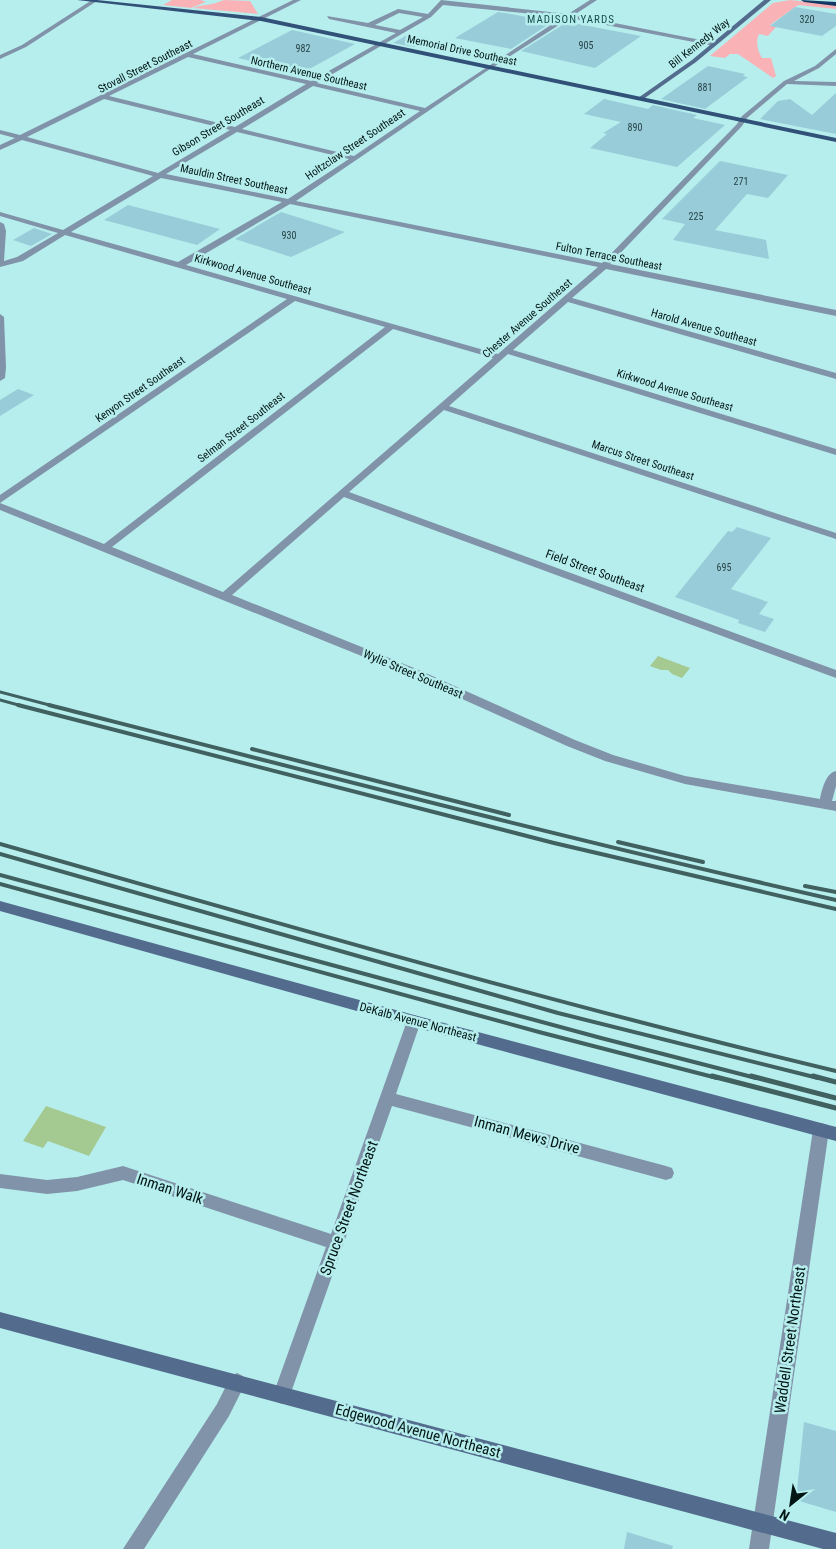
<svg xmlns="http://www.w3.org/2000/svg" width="836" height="1549" viewBox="0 0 836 1549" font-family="'Roboto Condensed',sans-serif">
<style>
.green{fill:#f9b3b7}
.water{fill:#a5ca91}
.building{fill:#98ccd9}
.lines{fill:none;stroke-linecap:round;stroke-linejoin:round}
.street{fill:#8193a9;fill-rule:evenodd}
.secondary{fill:#536c8d;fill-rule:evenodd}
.primary{fill:#325178;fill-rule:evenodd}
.highway{fill:#143965;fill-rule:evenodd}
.rail-far2{stroke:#416161;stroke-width:3}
.rail-far1{stroke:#416161;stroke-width:4}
.rail{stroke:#416161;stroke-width:5}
.labels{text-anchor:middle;stroke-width:5;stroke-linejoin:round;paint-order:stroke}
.number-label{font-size:10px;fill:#274346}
.far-neighbourhood-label{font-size:11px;letter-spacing:1px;fill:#164e4e;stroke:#b6eeed}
.far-street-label{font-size:11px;fill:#011515;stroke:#b6eeed}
.street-label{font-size:12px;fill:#011515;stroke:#b6eeed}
.near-street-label{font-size:15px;fill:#011515;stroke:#b6eeed}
</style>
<rect width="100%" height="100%" fill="#b6eeed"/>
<g class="green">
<path d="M 172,0 L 201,0 L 206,2 L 191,8 L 163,5 Z"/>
<path d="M 224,0 L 250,1 L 258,14 L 193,8 C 205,4 213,5 224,0 Z"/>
<path d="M 790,0 L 836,5 L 836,9 L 798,5 L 770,25 L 776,27 L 768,36 L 759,34 C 755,43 758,51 762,58 L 771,58 L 776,76 L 773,78 L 738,54 L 730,54 L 725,58 L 710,56 L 773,3 Z"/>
</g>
<g class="water">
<path d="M 658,656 L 690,668 L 682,678 L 672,674 L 668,670 L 661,670 L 650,666 Z"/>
<path d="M 46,1106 L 106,1127 L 89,1156 L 48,1141 L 43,1148 L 23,1141 Z"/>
</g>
<g class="building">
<path d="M 795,7 L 836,14 L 836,26 L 822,36 L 770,26 Z"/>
<path d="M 498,12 L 511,14 L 552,22 L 511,49 L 455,38 Z"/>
<path d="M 564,24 L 574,26 L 578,24 L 641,36 L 595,68 L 521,51 Z"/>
<path d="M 292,30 L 355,44 L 302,73 L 238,58 Z"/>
<path d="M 409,34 L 430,39 L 414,47 L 393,43 Z"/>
<path d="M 708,66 L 745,74 L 743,76 L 748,77 L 705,109 L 661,99 Z"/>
<path d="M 836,93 L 836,134 L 760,119 L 778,101 L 790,99 L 812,115 Z"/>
<path d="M 604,99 L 648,109 L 653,105 L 697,115 L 693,118 L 725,125 L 677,167 L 590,148 L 607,134 L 603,133 L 621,122 L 584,114 Z"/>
<path d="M 720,161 L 788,175 L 768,198 L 747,194 L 715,230 L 766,240 L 769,259 L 673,240 L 685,224 L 662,219 Z"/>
<path d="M 128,205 L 178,218 L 220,229 L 197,245 L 104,220 Z"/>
<path d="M 281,212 L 345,232 L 291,257 L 235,239 Z"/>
<path d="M 34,228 L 52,234 L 31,246 L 13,240 Z"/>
<path d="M 18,389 L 34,395 L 0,416 L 0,400 Z"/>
<path d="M 737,527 L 771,538 L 731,589 L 768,602 L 759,614 L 774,619 L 765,632 L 738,623 L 739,620 L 675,597 L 728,531 L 732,532 Z"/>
<path d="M 804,1422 L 836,1431 L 836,1512 L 796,1500 Z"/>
<path d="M 627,1532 L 673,1546 L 672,1549 L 624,1549 Z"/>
</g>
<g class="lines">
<g class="street">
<path d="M 92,0 L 97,1 L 26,47 L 0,59 L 0,55 L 22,45 Z"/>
<path d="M 293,0 L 301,0 L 193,54 L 311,81 L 396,33 L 329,19 L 327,16 L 368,23 L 398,9 L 428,14 L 441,0 L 568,14 L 590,0 L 597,0 L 574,15 L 716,43 L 714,46 L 570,18 L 487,71 L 296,201 L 602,263 L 737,124 L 742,116 L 784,81 L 815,66 L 836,49 L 836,54 L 819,68 L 794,81 L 836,82 L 836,86 L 787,84 L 747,118 L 742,126 L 610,264 L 836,310 L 836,316 L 606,269 L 572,298 L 836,373 L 836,379 L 568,302 L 513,350 L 836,449 L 836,455 L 508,354 L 449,406 L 836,533 L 836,539 L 444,410 L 349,492 L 836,670 L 836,678 L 344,497 L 232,595 L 419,670 L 575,740 L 613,755 L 685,776 L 820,799 C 822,789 826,773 836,771 L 836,786 L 832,801 L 836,801 L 836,811 L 685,784 L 605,761 L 567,746 L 411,676 L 0,510 L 0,495 L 287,299 L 65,235 L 23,261 L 0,267 L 0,222 L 4,224 L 6,231 L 4,261 L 17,257 L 58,233 L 0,216 L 0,212 L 63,230 L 153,176 L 22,140 L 0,150 L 0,145 L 15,138 L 0,134 L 0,130 L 20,135 ZM 443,5 L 563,17 L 425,108 L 317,83 L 431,17 ZM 399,13 L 423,17 L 400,30 L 375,25 ZM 188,57 L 306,84 L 235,127 L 109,96 ZM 313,86 L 420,111 L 354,156 L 242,129 ZM 104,99 L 230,130 L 158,173 L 27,137 ZM 237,132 L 349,159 L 288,199 L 166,174 ZM 161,178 L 282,202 L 178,262 L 71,232 ZM 290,204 L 598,267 L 498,354 L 186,265 ZM 295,301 L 385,327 L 104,544 L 0,503 ZM 393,329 L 493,358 L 223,592 L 112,547 Z"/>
<path d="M 0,314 L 4,317 L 6,367 L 5,378 L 0,381 Z"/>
<path d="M 414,1015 L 419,1017 L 421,1021 L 396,1094 L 666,1166 L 672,1168 L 674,1173 L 672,1178 L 666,1180 L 392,1106 L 288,1401 L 282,1404 L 276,1401 L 273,1395 L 326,1247 L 123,1180 L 77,1191 L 47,1194 L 0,1188 L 0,1174 L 47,1180 L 77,1177 L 123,1166 L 331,1234 L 407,1021 L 409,1017 Z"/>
<path d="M 821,1123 L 827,1125 L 829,1130 L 769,1549 L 749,1549 L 813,1130 L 815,1125 Z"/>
<path d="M 237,1373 L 243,1376 L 246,1382 L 229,1416 L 144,1549 L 123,1549 L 217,1404 L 231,1376 Z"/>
</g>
<g class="secondary">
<path d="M 764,0 L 771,0 L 696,62 L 642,100 L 638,100 L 638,98 L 692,60 Z"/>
<path d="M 0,901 L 414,1015 L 836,1127 L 836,1141 L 414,1027 L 0,911 Z"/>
<path d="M 0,1312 L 836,1533 L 836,1549 L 823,1549 L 0,1328 Z"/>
</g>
<path class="primary" d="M 77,0 L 97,0 L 261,17 L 836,138 L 836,142 L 261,21 Z"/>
<path class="highway" d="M 801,0 L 836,2 L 836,6 L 804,2 Z"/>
<g class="rail-far2">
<path d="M 0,692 L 53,706"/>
<path d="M 0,700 L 22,706"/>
</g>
<g class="rail-far1">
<path d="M 18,705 L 554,843 L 836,909"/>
<path d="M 49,705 C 310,772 572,840 836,900"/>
<path d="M 252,749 L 509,815"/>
<path d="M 618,842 L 703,862"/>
<path d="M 0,844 C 278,923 555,1004 836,1071"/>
<path d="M 0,854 L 558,1013 L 818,1078"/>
<path d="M 0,875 L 601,1038 L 756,1078"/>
<path d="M 0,884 L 539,1032 L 717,1078"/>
<path d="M 805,886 L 836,892"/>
</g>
<g class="rail">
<path d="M 712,1076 L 836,1108"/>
<path d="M 751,1076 L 836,1098"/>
<path d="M 813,1076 L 836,1082"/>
</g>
</g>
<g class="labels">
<g class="number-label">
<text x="807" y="23">320</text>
<text x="586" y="49">905</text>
<text x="303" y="52">982</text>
<text x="705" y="91">881</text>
<text x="635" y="131">890</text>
<text x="741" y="185">271</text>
<text x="696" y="220">225</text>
<text x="289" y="239">930</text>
<text x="724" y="571">695</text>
</g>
<g class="far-neighbourhood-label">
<text x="571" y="23">MADISON YARDS</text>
</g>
<g class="far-street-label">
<text transform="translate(699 43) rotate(-38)" y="4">Bill Kennedy Way</text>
<text transform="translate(462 50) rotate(12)" y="4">Memorial Drive Southeast</text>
<text transform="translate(145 66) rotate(-27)" y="4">Stovall Street Southeast</text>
<text transform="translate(309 73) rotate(13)" y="4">Northern Avenue Southeast</text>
<text transform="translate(218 126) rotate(-31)" y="4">Gibson Street Southeast</text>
<text transform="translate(355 144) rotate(-34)" y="4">Holtzclaw Street Southeast</text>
<text transform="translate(234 179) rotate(12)" y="4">Mauldin Street Southeast</text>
<text transform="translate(609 256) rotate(11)" y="4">Fulton Terrace Southeast</text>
<text transform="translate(253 274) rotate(16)" y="4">Kirkwood Avenue Southeast</text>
<text transform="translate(527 318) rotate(-41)" y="4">Chester Avenue Southeast</text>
<text transform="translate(704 327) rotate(16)" y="4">Harold Avenue Southeast</text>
<text transform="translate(140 389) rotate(-35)" y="4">Kenyon Street Southeast</text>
<text transform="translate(675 390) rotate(17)" y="4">Kirkwood Avenue Southeast</text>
<text transform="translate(241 427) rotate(-38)" y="4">Selman Street Southeast</text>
<text transform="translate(643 460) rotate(18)" y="4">Marcus Street Southeast</text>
</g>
<g class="street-label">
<text transform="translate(595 571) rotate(20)" y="4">Field Street Southeast</text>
<text transform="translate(413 674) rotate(23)" y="4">Wylie Street Southeast</text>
<text transform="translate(418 1022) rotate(15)" y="4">DeKalb Avenue Northeast</text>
</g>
<g class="near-street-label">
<text transform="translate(527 1135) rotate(15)" y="5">Inman Mews Drive</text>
<text transform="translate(170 1189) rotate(18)" y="5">Inman Walk</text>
<text transform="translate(349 1208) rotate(-70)" y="5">Spruce Street Northeast</text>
<text transform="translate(790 1340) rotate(-82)" y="5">Waddell Street Northeast</text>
<text transform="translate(418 1431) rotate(15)" y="5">Edgewood Avenue Northeast</text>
</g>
</g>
<g transform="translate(791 1504) rotate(210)" stroke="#b6eeed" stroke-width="4" paint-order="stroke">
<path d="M0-4L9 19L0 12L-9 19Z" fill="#011515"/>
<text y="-8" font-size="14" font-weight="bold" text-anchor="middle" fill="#011515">N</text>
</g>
</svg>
